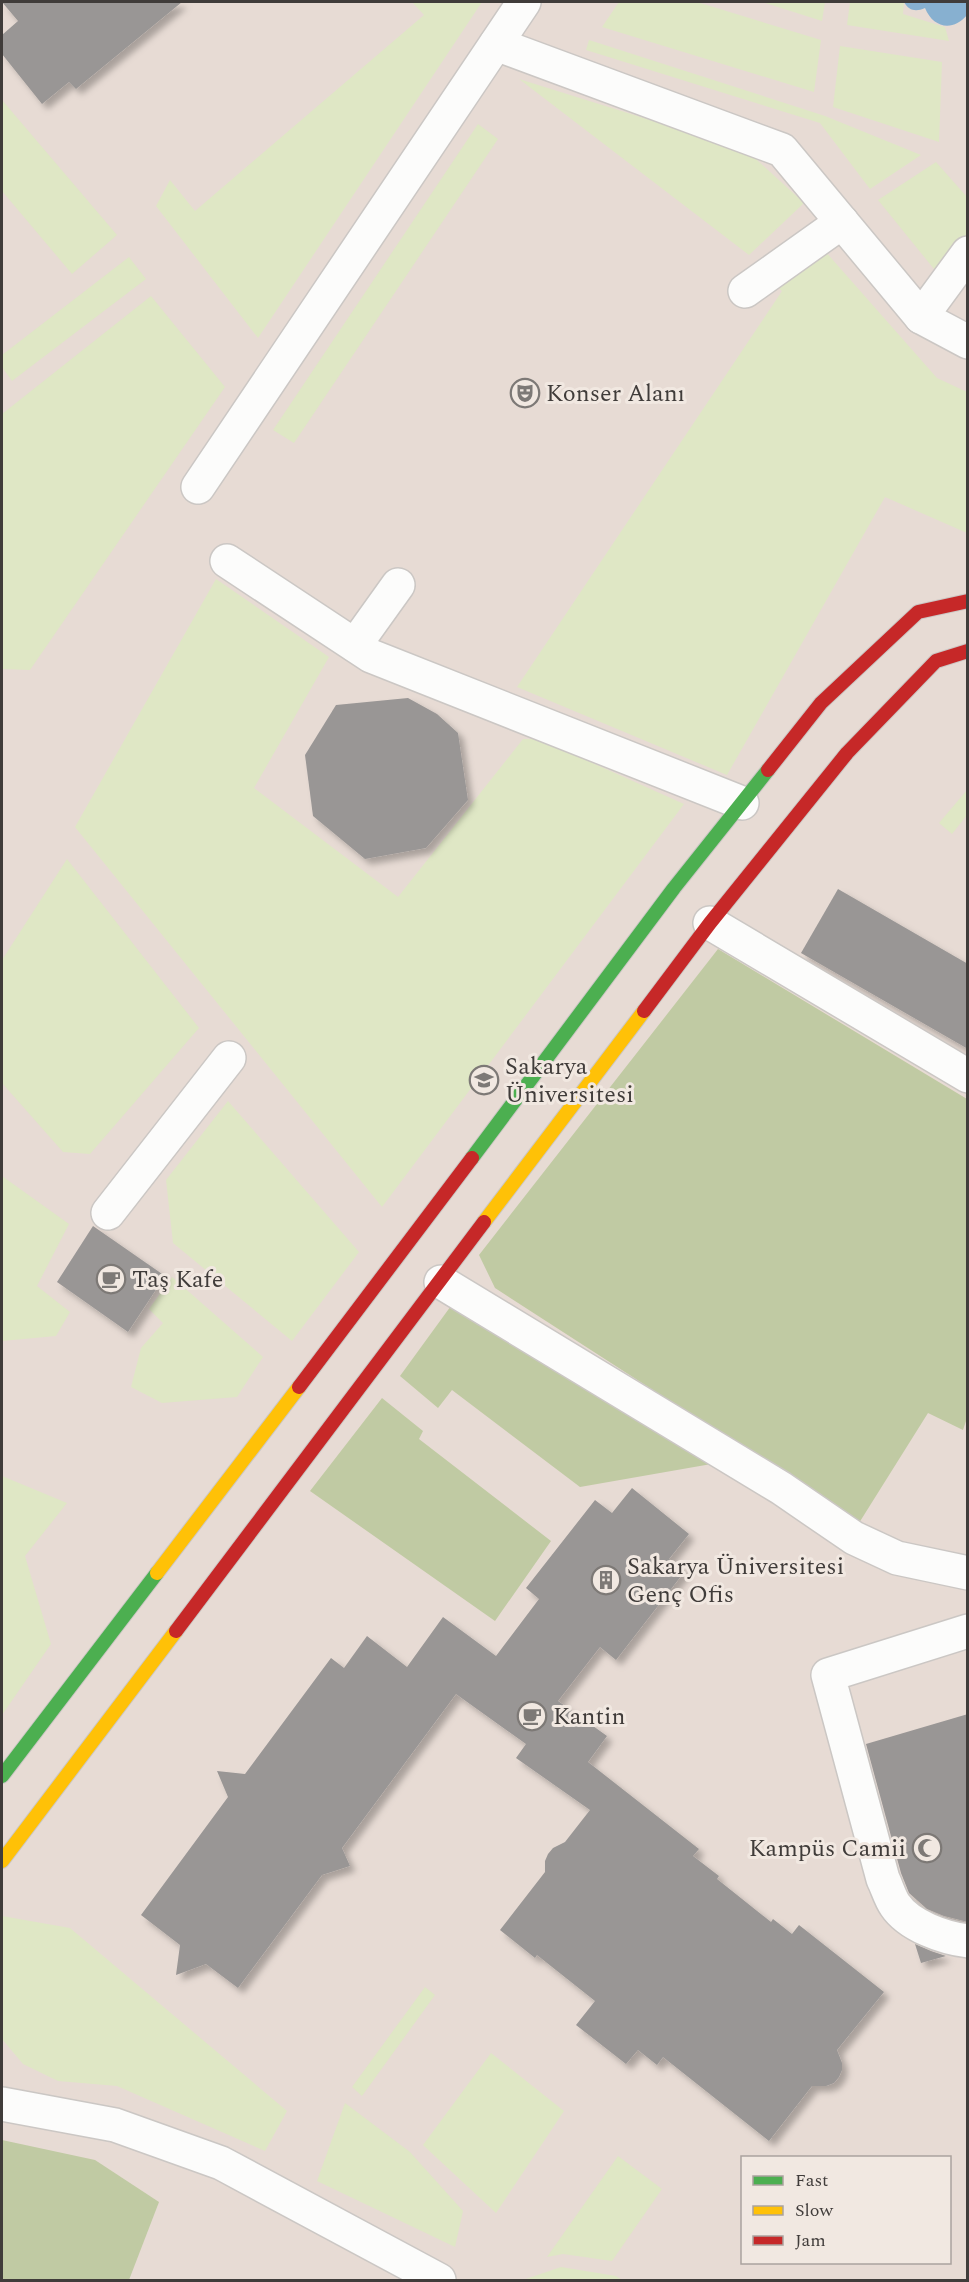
<svg xmlns="http://www.w3.org/2000/svg" width="969" height="2282" viewBox="0 0 969 2282" font-family="Spectral,serif">
<style>
.built{fill:#e7dbd4;fill-rule:evenodd}
.green{fill:#dfe7c5}
.forest{fill:#c0caa3}
.water{fill:#87b0d0}
.building{fill:#999695;filter:url(#shadow)}
.lines{fill:none;stroke-linecap:round;stroke-linejoin:round}
.street-casing{stroke:#cbc7c4;stroke-width:36}
.fast-casing{stroke:#cbc7c4;stroke-width:16}
.slow-casing{stroke:#cbc7c4;stroke-width:16}
.jam-casing{stroke:#cbc7c4;stroke-width:16}
.street{stroke:#fcfcfb;stroke-width:33}
.fast{stroke:#4caf50;stroke-width:14}
.slow{stroke:#ffc107;stroke-width:14}
.jam{stroke:#c62828;stroke-width:14}
.labels{text-anchor:middle;stroke-width:6;stroke-linejoin:round;paint-order:stroke}
.poi-label{font-size:24px;fill:#403c3a;stroke:#f1e8e1;text-anchor:start}
</style>
<defs>
<filter id="shadow"><feDropShadow dx="5.5" dy="5.5" stdDeviation="3" flood-color="#0004"/></filter>
</defs>
<rect width="100%" height="100%" fill="#eee9e4"/>
<path class="built" d="M 2,2 L 967,2 L 967,2280 L 2,2280 ZM 742,2158 L 950,2158 L 950,2262 L 742,2262 Z"/>
<g class="green">
<path d="M 412,2 L 482,2 L 258,338 L 156,206 L 170,180 L 195,211 L 424,15 Z"/>
<path d="M 619,2 L 697,2 L 821,40 L 814,92 L 602,27 Z"/>
<path d="M 762,2 L 825,2 L 822,21 Z"/>
<path d="M 850,2 L 904,2 L 903,14 L 945,27 L 949,41 L 847,25 Z"/>
<path d="M 589,40 L 825,116 L 921,155 L 870,189 L 820,123 L 586,50 Z"/>
<path d="M 840,46 L 942,62 L 939,142 L 833,107 Z"/>
<path d="M 519,79 L 746,150 L 804,203 L 749,255 Z"/>
<path d="M 2,100 L 117,235 L 72,274 L 2,191 Z"/>
<path d="M 478,124 L 498,139 L 294,443 L 273,430 Z"/>
<path d="M 936,162 L 967,197 L 967,236 L 934,269 L 878,200 Z"/>
<path d="M 817,242 L 937,378 L 967,392 L 967,533 L 885,497 L 727,775 L 517,687 L 782,291 L 769,279 Z"/>
<path d="M 129,257 L 146,279 L 12,381 L 2,367 L 2,355 Z"/>
<path d="M 151,296 L 225,387 L 30,670 L 2,669 L 2,414 Z"/>
<path d="M 216,579 L 329,657 L 254,788 L 398,897 L 523,739 L 539,739 L 684,804 L 382,1207 L 75,827 Z"/>
<path d="M 967,790 L 967,815 L 952,834 L 939,823 Z"/>
<path d="M 67,859 L 199,1028 L 90,1154 L 63,1152 L 2,1083 L 2,960 Z"/>
<path d="M 228,1101 L 359,1252 L 292,1341 L 173,1243 L 166,1180 Z"/>
<path d="M 2,1176 L 69,1224 L 37,1286 L 70,1312 L 56,1336 L 2,1341 Z"/>
<path d="M 172,1277 L 263,1357 L 237,1397 L 162,1403 L 131,1387 L 141,1348 L 163,1323 L 149,1309 Z"/>
<path d="M 2,1476 L 67,1503 L 25,1556 L 51,1644 L 2,1715 Z"/>
<path d="M 2,1916 L 70,1928 L 287,2111 L 265,2151 L 117,2086 L 58,2081 L 23,2064 L 2,2039 Z"/>
<path d="M 425,1987 L 435,1995 L 362,2096 L 352,2087 Z"/>
<path d="M 491,2053 L 564,2111 L 496,2213 L 423,2145 Z"/>
<path d="M 345,2103 L 410,2152 L 463,2211 L 455,2247 L 317,2181 Z"/>
<path d="M 618,2156 L 662,2189 L 612,2261 L 563,2254 L 547,2257 Z"/>
<path d="M 561,2267 L 616,2276 L 622,2280 L 523,2280 Z"/>
</g>
<g class="forest">
<path d="M 718,949 L 967,1099 L 968,1415 L 963,1430 L 928,1413 L 859,1523 L 495,1288 L 479,1255 Z"/>
<path d="M 456,1299 L 717,1463 L 580,1487 L 452,1390 L 438,1408 L 400,1376 Z"/>
<path d="M 382,1398 L 423,1431 L 419,1439 L 551,1541 L 495,1621 L 310,1491 Z"/>
<path d="M 2,2140 L 95,2160 L 159,2202 L 129,2280 L 2,2280 Z"/>
</g>
<path class="water" d="M 904,2 L 967,2 L 967,15 C 953,32 933,28 925,8 C 916,12 909,11 904,2 Z"/>
<g class="building">
<path d="M 2,2 L 182,2 L 76,89 L 69,82 L 42,104 L 2,54 L 2,35 L 18,21 Z"/>
<path d="M 408,698 L 437,714 L 458,733 L 468,800 L 426,848 L 365,859 L 313,816 L 305,755 L 336,705 Z"/>
<path d="M 838,889 L 968,964 L 968,1049 L 801,953 Z"/>
<path d="M 93,1226 L 165,1276 L 128,1332 L 57,1282 Z"/>
<path d="M 632,1488 L 689,1534 L 669,1559 L 685,1571 L 616,1660 L 600,1647 L 558,1701 L 607,1736 L 588,1762 L 699,1849 L 693,1856 L 719,1876 L 717,1879 L 771,1922 L 773,1919 L 792,1934 L 799,1925 L 884,1992 L 837,2050 L 842,2063 L 842,2070 L 839,2077 L 834,2083 L 826,2086 L 812,2086 L 769,2141 L 663,2057 L 657,2065 L 638,2050 L 626,2064 L 576,2025 L 595,2001 L 537,1955 L 535,1958 L 500,1930 L 545,1872 L 545,1861 L 548,1854 L 553,1848 L 565,1842 L 590,1810 L 516,1758 L 526,1744 L 456,1694 L 342,1848 L 350,1866 L 322,1875 L 238,1988 L 206,1964 L 176,1975 L 180,1945 L 141,1915 L 228,1797 L 217,1771 L 245,1774 L 331,1658 L 344,1668 L 367,1636 L 407,1667 L 443,1617 L 496,1656 L 539,1599 L 526,1588 L 595,1500 L 612,1513 Z"/>
<path d="M 968,1714 L 968,1922 L 944,1916 L 927,1909 L 909,1893 L 901,1873 L 866,1744 Z"/>
<path d="M 915,1944 L 931,1951 L 946,1956 L 921,1963 Z"/>
</g>
<g class="lines">
<g class="street-casing">
<g id="street">
<path d="M 496,44 L 782,150 L 921,317 L 968,342"/>
<path d="M 745,291 L 842,222"/>
<path d="M 921,317 L 968,253"/>
<path d="M 198,487 L 524,2"/>
<path d="M 227,561 L 371,656 L 742,803"/>
<path d="M 355,645 L 398,585"/>
<path d="M 710,923 L 968,1076"/>
<path d="M 108,1213 L 229,1058"/>
<path d="M 441,1282 L 781,1488 L 854,1538 L 897,1558 L 968,1573"/>
<path d="M 968,1631 L 828,1675 L 883,1879 C 887,1887 890,1898 895,1905 C 909,1926 944,1938 968,1941"/>
<path d="M 2,2104 L 115,2125 L 221,2163 L 439,2280"/>
</g>
</g>
<g class="fast-casing">
<g id="fast">
<path d="M 472,1158 L 674,888 L 768,770"/>
<path d="M 2,1776 L 157,1573"/>
</g>
</g>
<g class="slow-casing">
<g id="slow">
<path d="M 484,1222 L 644,1011"/>
<path d="M 157,1573 L 299,1387"/>
<path d="M 2,1861 L 176,1631"/>
</g>
</g>
<g class="jam-casing">
<g id="jam">
<path d="M 768,770 L 821,703 L 918,612 L 968,601"/>
<path d="M 644,1011 L 710,923 L 847,753 L 936,661 L 968,651"/>
<path d="M 299,1387 L 472,1158"/>
<path d="M 176,1631 L 484,1222"/>
</g>
</g>
<use href="#street" class="street"/>
<use href="#fast" class="fast"/>
<use href="#slow" class="slow"/>
<use href="#jam" class="jam"/>
</g>
<defs>
<g id="theatre-ring" transform="scale(1.5)"><circle r="9.5" fill="#f1e8e1" stroke="#7d7976" stroke-width="1.5"/><path d="M-5-5.5Q0-4 5-5.5V0Q5 5 0 6Q-5 5-5 0ZM-3.3-2.5H-1v1.5H-3.3ZM1-2.5H3.3v1.5H1ZM-2.8 1Q0 5.5 2.8 1Z" fill="#7d7976"/></g>
<g id="university-ring" transform="scale(1.5)"><circle r="9.5" fill="#f1e8e1" stroke="#7d7976" stroke-width="1.5"/><path d="M0-5L7-2L0 1L-7-2ZM-4 1L0 2.5L4 1V4Q0 6-4 4Z" fill="#7d7976"/></g>
<g id="cafe-ring" transform="scale(1.5)"><circle r="9.5" fill="#f1e8e1" stroke="#7d7976" stroke-width="1.5"/><path d="M-5.5-4.5H6V0H3Q3 3.5 0 3.5H-2.5Q-5.5 3.5-5.5 0ZM3-3.2v2h1.7v-2ZM-6 4.5H4V6H-6Z" fill="#7d7976"/></g>
<g id="building-ring" transform="scale(1.5)"><circle r="9.5" fill="#f1e8e1" stroke="#7d7976" stroke-width="1.5"/><path d="M-4-6H4V6H1V3H-1V6H-4ZM-2.5-4.3h1.7v1.8h-1.7ZM.8-4.3h1.7v1.8H.8ZM-2.5-1h1.7V.8h-1.7ZM.8-1h1.7V.8H.8Z" fill="#7d7976"/></g>
<g id="mosque-ring" transform="scale(1.5)"><circle r="9.5" fill="#f1e8e1" stroke="#7d7976" stroke-width="1.5"/><path d="M3.5-4.9A6 6 0 1 0 3.5 4.9A5 5 0 1 1 3.5-4.9Z" fill="#7d7976"/></g>
</defs>
<g fill-rule="evenodd">
<use href="#theatre-ring" x="525" y="393"/>
<use href="#university-ring" x="484" y="1080"/>
<use href="#cafe-ring" x="111" y="1279"/>
<use href="#building-ring" x="606" y="1580"/>
<use href="#cafe-ring" x="532" y="1716"/>
<use href="#mosque-ring" x="927" y="1848"/>
</g>
<g class="labels">
<g class="poi-label">
<text x="546" y="401">Konser Alanı</text>
<text x="505" y="1074">Sakarya<tspan x="505" dy="28">Üniversitesi</tspan></text>
<text x="132" y="1287">Taş Kafe</text>
<text x="627" y="1574">Sakarya Üniversitesi<tspan x="627" dy="28">Genç Ofis</tspan></text>
<text x="553" y="1724">Kantin</text>
<text x="906" y="1856" text-anchor="end">Kampüs Camii</text>
</g>
</g>
<rect width="969" height="2282" fill="none" stroke="#403c3a" stroke-width="6"/>
<rect x="741" y="2156" width="210" height="108" fill="#f1e8e1" stroke="#aaa39e" stroke-width="1.5"/>
<rect x="753" y="2176" width="30" height="9" fill="#4caf50" stroke="#aaa39e" stroke-width="1.5"/>
<text x="795" y="2186" font-size="18" fill="#403c3a">Fast</text>
<rect x="753" y="2206" width="30" height="9" fill="#ffc107" stroke="#aaa39e" stroke-width="1.5"/>
<text x="795" y="2216" font-size="18" fill="#403c3a">Slow</text>
<rect x="753" y="2236" width="30" height="9" fill="#c62828" stroke="#aaa39e" stroke-width="1.5"/>
<text x="795" y="2246" font-size="18" fill="#403c3a">Jam</text>
</svg>
